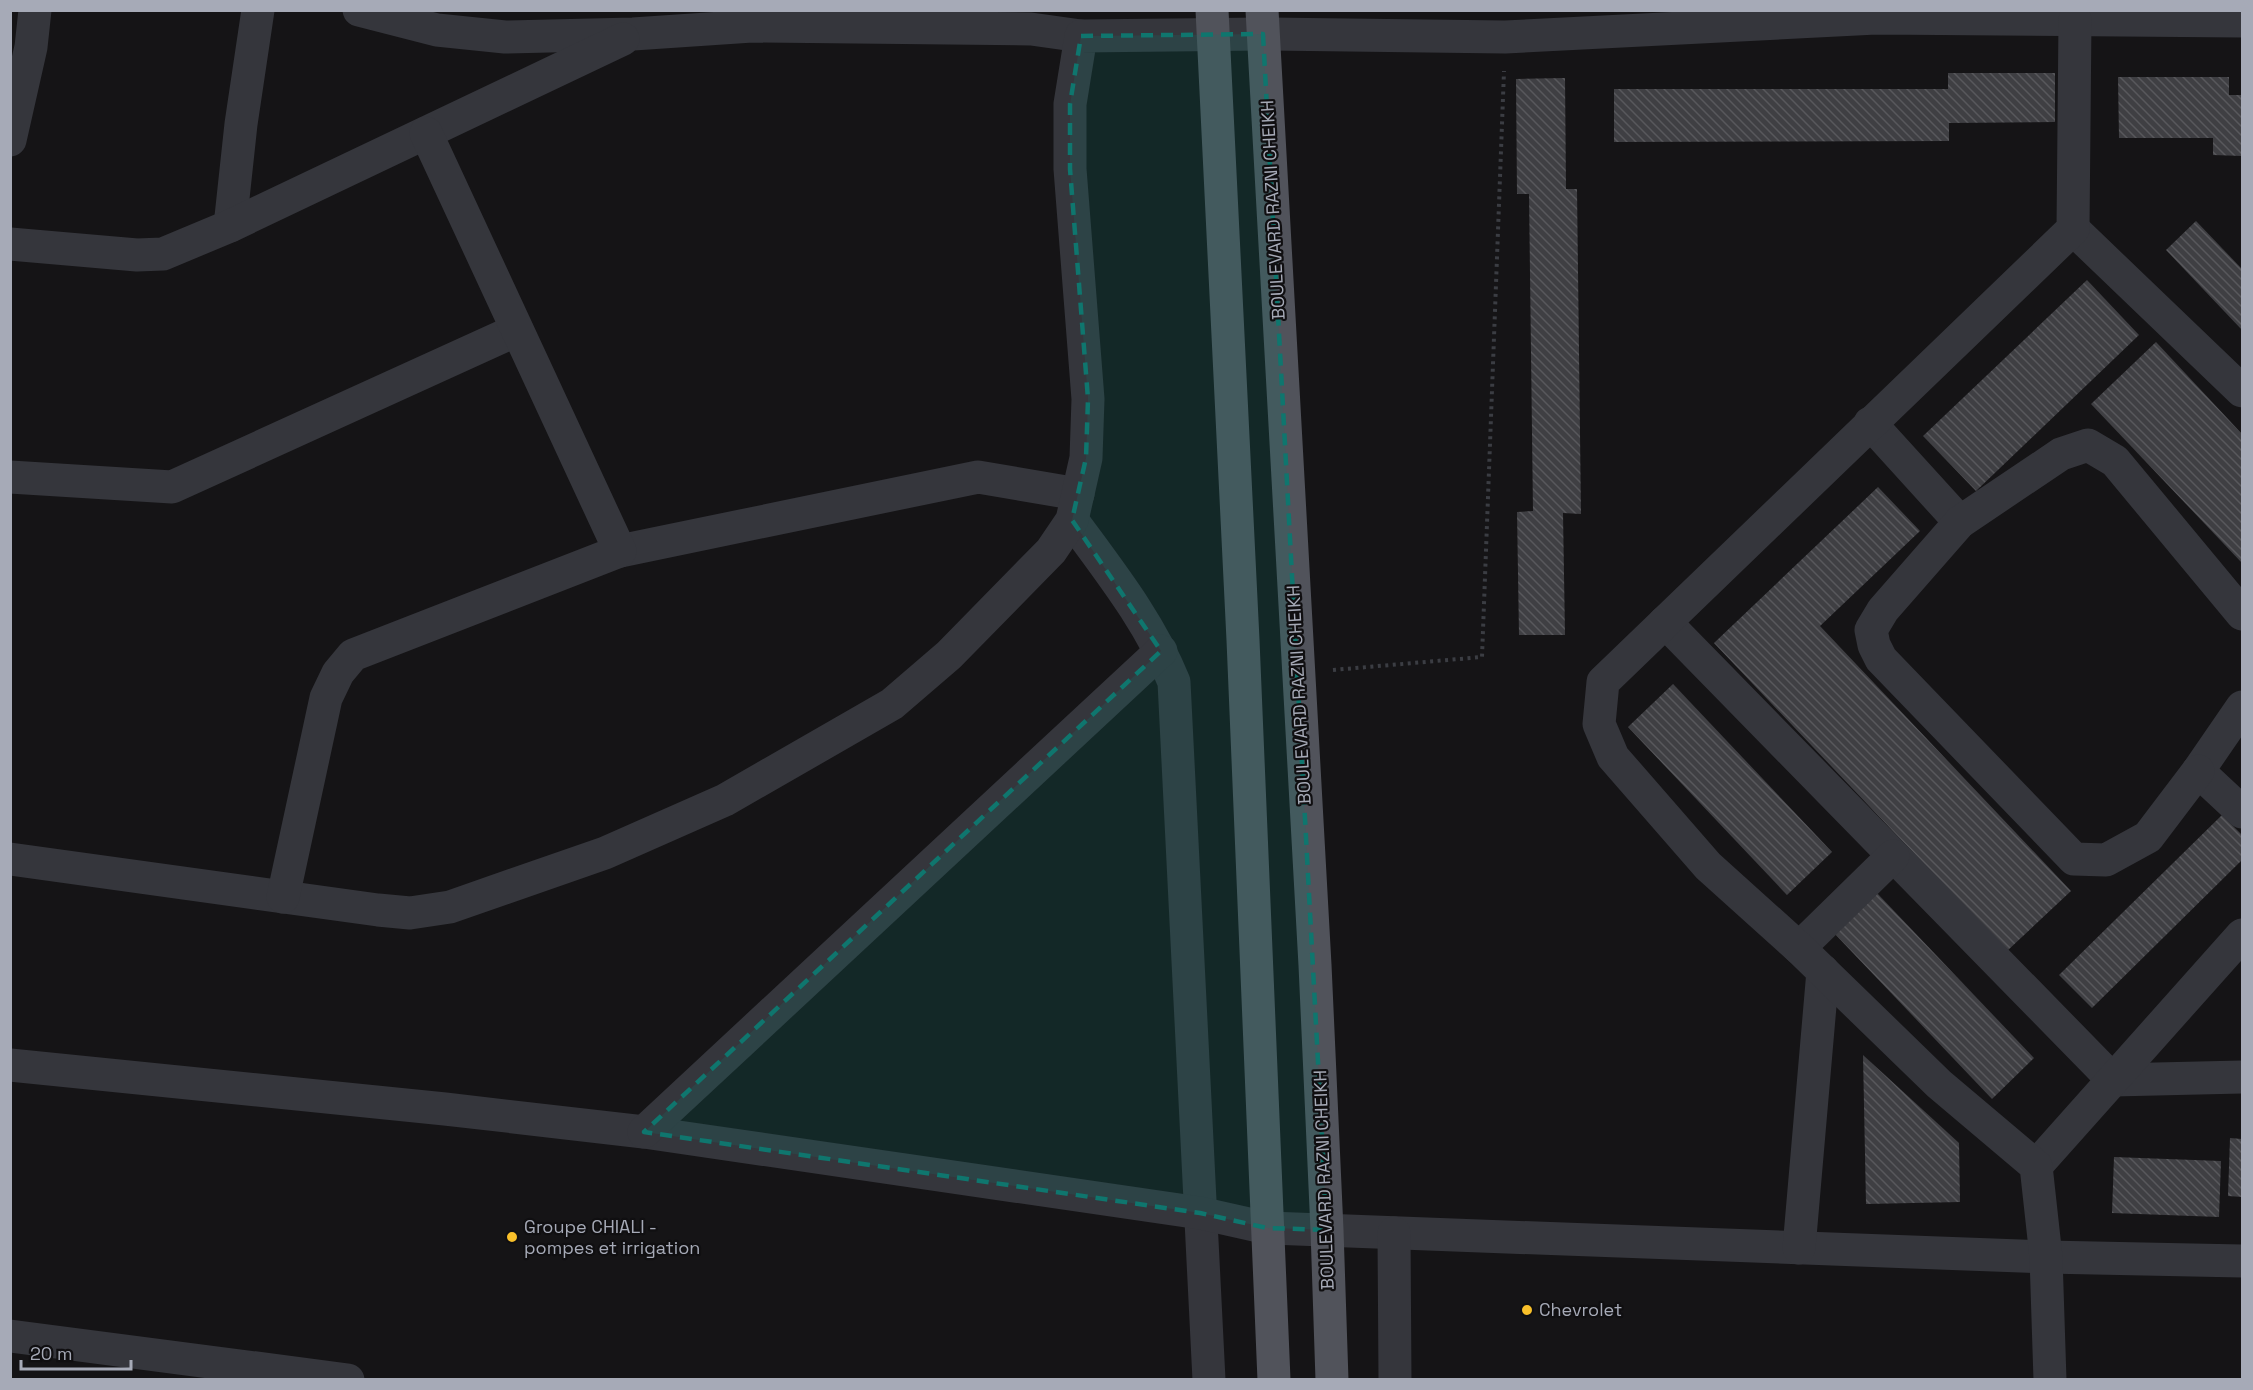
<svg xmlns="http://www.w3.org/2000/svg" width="2253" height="1390" viewBox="0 0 2253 1390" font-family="'Space Grotesk',sans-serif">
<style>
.building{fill:url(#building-back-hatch)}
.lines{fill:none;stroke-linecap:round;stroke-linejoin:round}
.path{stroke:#3b3d43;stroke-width:4;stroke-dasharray:3 4.5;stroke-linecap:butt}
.minor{stroke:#35363c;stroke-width:33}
.major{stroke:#51535b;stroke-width:33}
.marked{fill:#0f766e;fill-opacity:0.2;stroke:#0f766e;stroke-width:4.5;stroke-dasharray:12 8;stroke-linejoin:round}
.poi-dot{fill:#f9c02a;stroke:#100f11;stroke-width:2}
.labels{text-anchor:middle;stroke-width:4.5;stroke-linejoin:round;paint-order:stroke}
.street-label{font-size:18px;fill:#a6aab7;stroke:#100f11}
.poi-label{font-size:18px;fill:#a6aab7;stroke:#100f11;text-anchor:start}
</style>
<defs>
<pattern id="building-back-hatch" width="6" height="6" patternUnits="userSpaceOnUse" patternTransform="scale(1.5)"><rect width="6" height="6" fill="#3f3f43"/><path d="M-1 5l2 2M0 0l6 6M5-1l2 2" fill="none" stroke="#58585c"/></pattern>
</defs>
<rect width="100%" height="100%" fill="#151416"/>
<g class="building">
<path d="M 1948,73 L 2055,73 L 2055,122 L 1949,123 L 1949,141 L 1614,142 L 1614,89 L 1948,89 Z"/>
<path d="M 2118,77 L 2229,77 L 2229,95 L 2242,95 L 2242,156 L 2213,155 L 2213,138 L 2119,138 Z"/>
<path d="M 1565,78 L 1566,189 L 1577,189 L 1581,514 L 1563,513 L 1565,635 L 1519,635 L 1517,512 L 1533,511 L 1529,194 L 1517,194 L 1516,79 Z"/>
<path d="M 2196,221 L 2242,269 L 2242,330 L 2166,250 Z"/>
<path d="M 2087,280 L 2139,335 L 1976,491 L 1923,436 Z"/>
<path d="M 2156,342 L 2242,434 L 2242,563 L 2091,404 Z"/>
<path d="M 1878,487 L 1920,531 L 1820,626 L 2071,891 L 2007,951 L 1714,643 Z"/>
<path d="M 1673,684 L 1832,852 L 1787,895 L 1628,727 Z"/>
<path d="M 2222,815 L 2242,835 L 2242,860 L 2092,1008 L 2059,975 Z"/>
<path d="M 1876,892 L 2034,1058 L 1992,1099 L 1834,933 Z"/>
<path d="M 1863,1055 L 1959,1143 L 1960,1202 L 1866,1204 Z"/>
<path d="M 2230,1138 L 2242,1139 L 2242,1197 L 2228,1196 Z"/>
<path d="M 2114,1157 L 2221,1161 L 2219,1217 L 2112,1213 Z"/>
</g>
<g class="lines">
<path class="path" d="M 1333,670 L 1482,657 L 1504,71"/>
<g class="minor">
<path d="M 359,10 L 437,30 L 505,37 L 633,34 L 752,26 L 1031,29 L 1081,36"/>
<path d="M 10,140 L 31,47 L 35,10"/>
<path d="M 230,226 L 241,124 L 258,10"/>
<path d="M 2073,229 L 2242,391"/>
<path d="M 10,244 L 137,255 L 163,254 L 230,226 L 623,39"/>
<path d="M 1870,423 L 1960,522"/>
<path d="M 10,477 L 172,487 L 517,330"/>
<path d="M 1072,520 C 1110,572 1150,622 1174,682 L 1209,1380"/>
<path d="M 620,551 L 978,477 L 1078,494"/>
<path d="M 1665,622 L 2113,1080 L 2242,1077"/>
<path d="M 2242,707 L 2198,771 L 2242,812"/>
<path d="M 2198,771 L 2148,837 L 2106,860 L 2074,859 L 1881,659 L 1874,645 L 1871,630 L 1883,610 L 1960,522 L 2061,454 L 2088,445 L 2115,461 L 2242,614"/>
<path d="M 10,859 L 378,910 L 410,913 L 450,907 L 605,853 L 725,800 L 892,704 L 949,655 L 1051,551 L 1072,520 L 1086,458 L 1088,399 L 1070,169 L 1070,104 L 1081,36 L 1263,34 L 1505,37 L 1876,18 L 2242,21"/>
<path d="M 283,897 L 326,698 L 338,673 L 353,655 L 620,551 L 426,133"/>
<path d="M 1799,948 L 1893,856"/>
<path d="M 10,1065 L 445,1109 L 644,1132 L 1200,1213 L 1267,1228 L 2046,1257 L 2242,1261"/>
<path d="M 644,1132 L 1161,651"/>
<path d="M 2036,1166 L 2242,935"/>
<path d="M 1394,1233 L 1395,1380"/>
<path d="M 1799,1248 L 1823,971"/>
<path d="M 10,1336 L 348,1380"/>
<path d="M 2050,1380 L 2046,1257 L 2036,1166 L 1939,1084 L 1799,948 L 1708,866 L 1613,757 L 1599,724 L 1603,682 L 2073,229 L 2075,20"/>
</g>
<g class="major">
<path d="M 1212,10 L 1243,640 L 1274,1380"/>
<path d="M 1262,10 L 1315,965 L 1327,1230 L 1332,1380"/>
</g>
</g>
<path class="marked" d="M 1263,34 L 1327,1230 L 1267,1228 L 1200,1213 L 644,1132 L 1161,651 L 1072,520 L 1086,458 L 1088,399 L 1070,169 L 1070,104 L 1081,36 Z"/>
<g class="poi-dot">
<circle cx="512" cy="1237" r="6"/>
<circle cx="1527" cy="1310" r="6"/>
</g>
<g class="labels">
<g class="street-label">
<text transform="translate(1273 210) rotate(-93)" y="6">BOULEVARD RAZNI CHEIKH</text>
<text transform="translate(1299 695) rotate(-93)" y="6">BOULEVARD RAZNI CHEIKH</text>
<text transform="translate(1324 1180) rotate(-92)" y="6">BOULEVARD RAZNI CHEIKH</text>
</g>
<g class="poi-label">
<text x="524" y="1233">Groupe CHIALI -<tspan x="524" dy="21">pompes et irrigation</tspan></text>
<text x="1539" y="1316">Chevrolet</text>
</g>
</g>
<rect width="2253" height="1390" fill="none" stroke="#a6aab7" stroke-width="24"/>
<path d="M21 1360v9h110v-9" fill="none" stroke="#a6aab7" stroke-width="3"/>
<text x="30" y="1360" font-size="18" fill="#a6aab7" stroke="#100f11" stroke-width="4.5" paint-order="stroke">20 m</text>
</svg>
